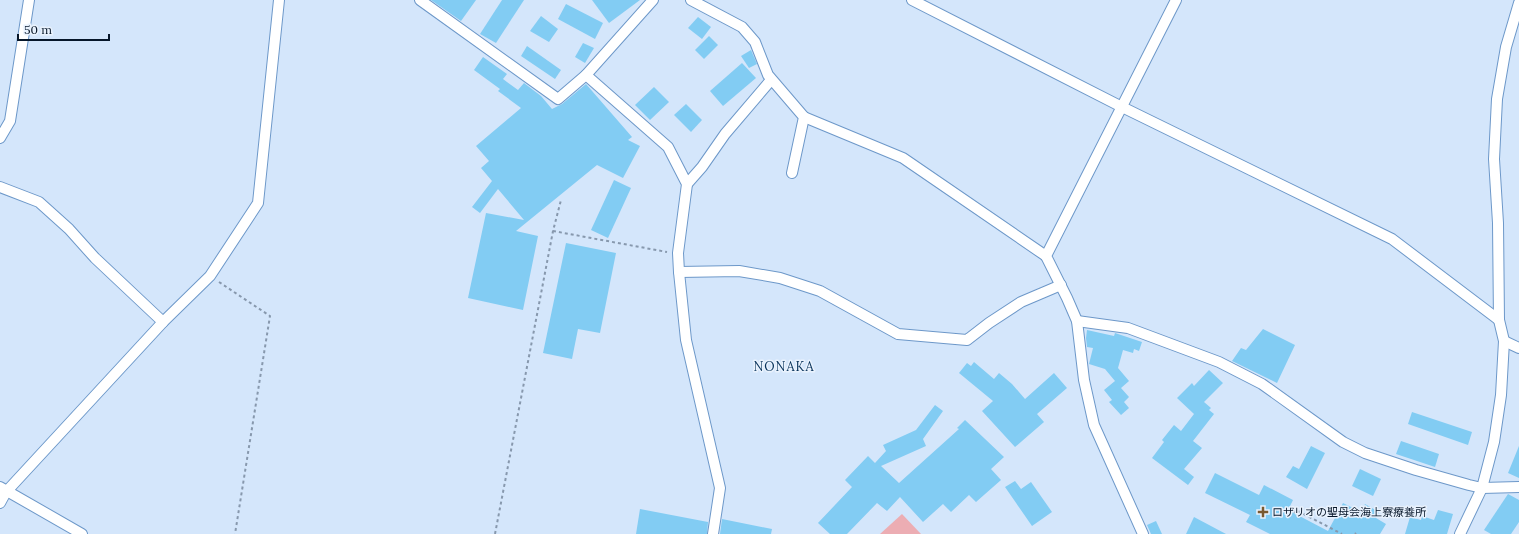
<svg xmlns="http://www.w3.org/2000/svg" width="1519" height="534" viewBox="0 0 1519 534" font-family="Lora,'Noto Sans JP',serif">
<style>
.green{fill:#ecadb3}
.building{fill:#82ccf3}
.lines{fill:none;stroke-linecap:round;stroke-linejoin:round}
.minor-casing{stroke:#6d98c9;stroke-width:12}
.path{stroke:#8798ad;stroke-width:2;stroke-dasharray:3 3;stroke-linecap:butt}
.minor{stroke:#fff;stroke-width:10}
.poi-dot{fill:#79592f;stroke:#e9f2fd;stroke-width:1.5}
.labels{text-anchor:middle;stroke-width:3;stroke-linejoin:round;paint-order:stroke}
.poi-label{font-size:11px;fill:#061629;stroke:#e9f2fd;text-anchor:start}
.quarter-label{font-size:13px;letter-spacing:1px;fill:#053059;stroke:#e9f2fd}
</style>
<rect width="100%" height="100%" fill="#d4e6fb"/>
<path class="green" d="M 902,514 L 921,534 L 880,534 Z"/>
<g class="building">
<path d="M 431,0 L 476,0 L 461,21 Z"/>
<path d="M 502,0 L 524,0 L 496,43 L 480,34 Z"/>
<path d="M 592,0 L 640,0 L 609,23 Z"/>
<path d="M 566,4 L 603,23 L 595,39 L 558,19 Z"/>
<path d="M 541,16 L 558,29 L 549,42 L 530,31 Z"/>
<path d="M 698,17 L 711,27 L 702,39 L 688,28 Z"/>
<path d="M 709,36 L 718,45 L 704,59 L 695,50 Z"/>
<path d="M 583,43 L 594,48 L 585,63 L 575,57 Z"/>
<path d="M 527,46 L 561,70 L 555,79 L 521,56 Z"/>
<path d="M 751,50 L 757,64 L 749,68 L 741,56 Z"/>
<path d="M 483,57 L 507,74 L 503,79 L 518,90 L 524,83 L 541,96 L 552,109 L 562,104 L 586,84 L 632,137 L 628,140 L 640,146 L 623,178 L 597,165 L 516,231 L 538,236 L 523,310 L 468,298 L 486,213 L 524,220 L 498,189 L 480,213 L 472,207 L 492,181 L 481,168 L 489,161 L 476,146 L 521,108 L 498,91 L 500,89 L 474,70 Z"/>
<path d="M 742,63 L 756,78 L 723,106 L 710,91 Z"/>
<path d="M 654,87 L 669,102 L 650,120 L 635,105 Z"/>
<path d="M 686,104 L 702,120 L 691,132 L 674,115 Z"/>
<path d="M 614,180 L 631,188 L 608,238 L 591,230 Z"/>
<path d="M 566,243 L 616,253 L 600,333 L 578,329 L 572,359 L 543,353 Z"/>
<path d="M 1263,329 L 1295,345 L 1277,383 L 1232,361 L 1241,348 L 1246,350 Z"/>
<path d="M 1087,330 L 1114,336 L 1115,333 L 1142,342 L 1139,351 L 1134,349 L 1133,353 L 1123,350 L 1118,368 L 1129,381 L 1121,388 L 1129,397 L 1124,402 L 1129,408 L 1121,415 L 1109,402 L 1112,400 L 1104,390 L 1115,381 L 1105,369 L 1089,364 L 1093,348 L 1087,347 L 1086,338 Z"/>
<path d="M 974,362 L 994,379 L 999,373 L 1012,384 L 1025,399 L 1054,373 L 1067,388 L 1037,414 L 1044,422 L 1015,447 L 982,411 L 993,401 L 959,373 L 967,363 L 971,366 Z"/>
<path d="M 1209,370 L 1223,383 L 1204,402 L 1211,408 L 1209,410 L 1214,414 L 1193,441 L 1202,448 L 1184,469 L 1194,477 L 1188,485 L 1152,458 L 1164,442 L 1162,440 L 1174,425 L 1181,431 L 1194,414 L 1177,398 L 1192,383 L 1194,386 Z"/>
<path d="M 935,405 L 943,411 L 923,439 L 926,446 L 881,466 L 899,483 L 959,429 L 957,428 L 965,420 L 1004,457 L 991,469 L 1001,480 L 976,502 L 969,495 L 951,512 L 943,504 L 923,522 L 900,497 L 887,511 L 877,503 L 847,534 L 830,534 L 818,523 L 852,487 L 845,480 L 868,456 L 875,463 L 886,451 L 883,445 L 916,430 Z"/>
<path d="M 1412,412 L 1472,432 L 1468,445 L 1408,424 Z"/>
<path d="M 1401,441 L 1439,454 L 1435,467 L 1396,454 Z"/>
<path d="M 1311,446 L 1325,453 L 1307,489 L 1286,477 L 1293,466 L 1299,469 Z"/>
<path d="M 1519,446 L 1519,478 L 1508,473 Z"/>
<path d="M 1360,469 L 1381,479 L 1373,496 L 1352,486 Z"/>
<path d="M 1215,473 L 1259,495 L 1264,485 L 1293,500 L 1288,510 L 1328,531 L 1343,503 L 1361,512 L 1365,504 L 1379,512 L 1376,518 L 1386,524 L 1380,534 L 1270,534 L 1246,522 L 1250,515 L 1205,493 Z"/>
<path d="M 1015,481 L 1021,489 L 1031,482 L 1052,512 L 1032,526 L 1005,487 Z"/>
<path d="M 1508,494 L 1519,500 L 1519,522 L 1511,534 L 1491,534 L 1484,530 Z"/>
<path d="M 640,509 L 708,522 L 707,534 L 636,534 Z"/>
<path d="M 1438,510 L 1453,514 L 1447,534 L 1405,534 L 1410,517 L 1421,520 L 1422,516 L 1434,520 Z"/>
<path d="M 1194,517 L 1226,534 L 1186,534 Z"/>
<path d="M 722,519 L 772,529 L 771,534 L 720,534 Z"/>
<path d="M 1156,521 L 1162,534 L 1151,534 L 1147,525 Z"/>
</g>
<g class="lines">
<g class="minor-casing">
<g id="minor">
<path d="M 420,0 L 558,99 L 586,75 L 653,0"/>
<path d="M 691,0 L 742,27 L 755,42 L 768,75 L 804,117 L 792,173"/>
<path d="M 912,0 L 1122,107 L 1392,239 L 1499,320"/>
<path d="M 586,75 L 668,147 L 687,184 L 678,253 L 679,272 L 686,340 L 720,488 L 713,534"/>
<path d="M 804,117 L 903,158 L 1046,256"/>
<path d="M 0,138 L 10,121 L 29,0"/>
<path d="M 687,184 L 702,167 L 725,134 L 771,80"/>
<path d="M 0,187 L 39,202 L 69,229 L 95,258 L 163,322"/>
<path d="M 679,272 L 739,271 L 780,278 L 820,291 L 898,334 L 967,340 L 989,323 L 1021,302 L 1061,285"/>
<path d="M 1077,321 L 1128,328 L 1219,362 L 1262,384 L 1343,442 L 1365,453 L 1416,470 L 1469,485 L 1482,488 L 1519,487"/>
<path d="M 1504,341 L 1519,348"/>
<path d="M 0,487 L 82,534"/>
<path d="M 0,503 L 6,492 L 163,322 L 210,276 L 258,203 L 279,0"/>
<path d="M 1143,534 L 1094,425 L 1084,380 L 1077,321 L 1067,298 L 1046,256 L 1176,0"/>
<path d="M 1460,534 L 1482,488 L 1494,442 L 1501,395 L 1504,341 L 1499,320 L 1498,223 L 1494,159 L 1497,99 L 1506,47 L 1519,3"/>
</g>
</g>
<g class="path">
<path d="M 553,231 L 667,252"/>
<path d="M 219,282 L 270,316 L 235,534"/>
<path d="M 1294,513 L 1296,510 L 1342,534"/>
<path d="M 495,534 L 553,231 L 561,200"/>
<path d="M 1355,534 L 1356,533"/>
</g>
<use href="#minor" class="minor"/>
</g>
<path class="poi-dot" d="M1261 506h4v4h4v4h-4v4h-4v-4h-4v-4h4z"/>
<g class="labels">
<g class="poi-label">
<text x="1272" y="516">ロザリオの聖母会海上寮療養所</text>
</g>
<g class="quarter-label">
<text x="784" y="371">NONAKA</text>
</g>
</g>
<path d="M18 34v6h91v-6" fill="none" stroke="#061629" stroke-width="2"/>
<text x="24" y="34" font-size="12" fill="#061629" stroke="#e9f2fd" stroke-width="3" paint-order="stroke">50 m</text>
</svg>
